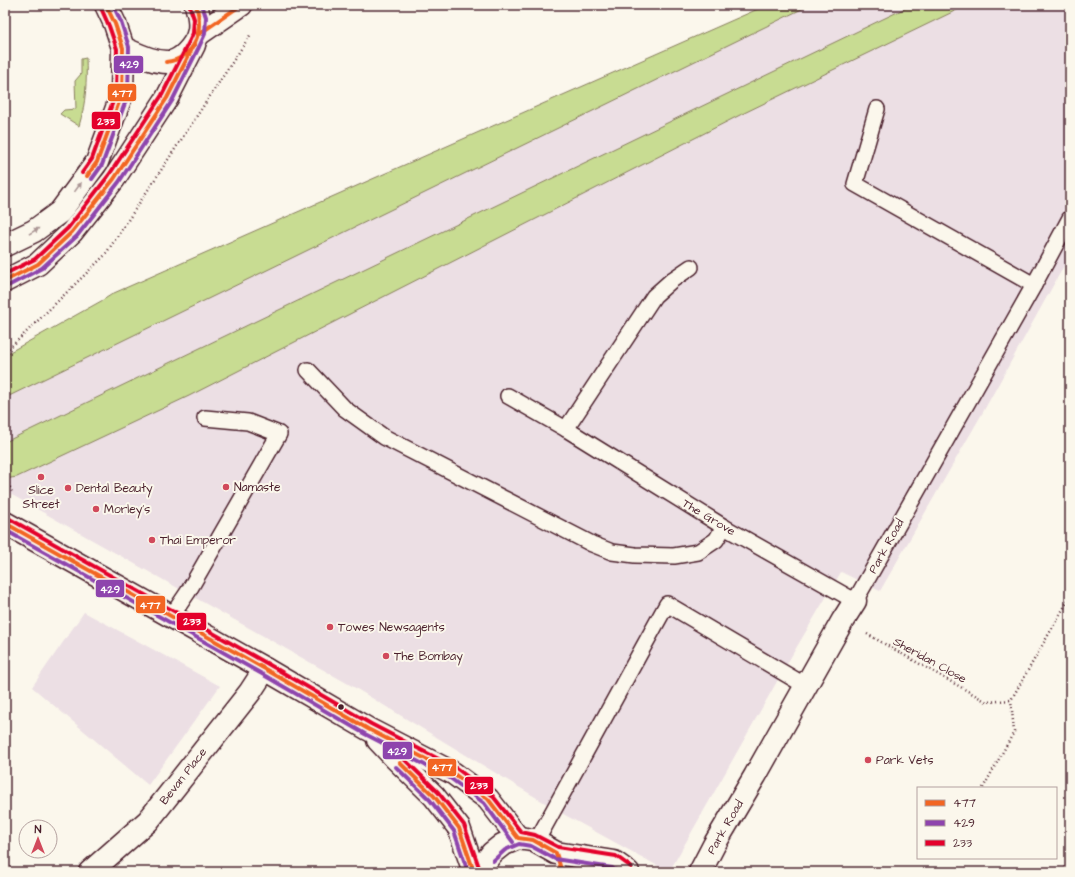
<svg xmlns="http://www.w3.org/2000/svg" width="1075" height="877" viewBox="0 0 1075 877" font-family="'Architects Daughter',sans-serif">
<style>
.built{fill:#ecdfe4}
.green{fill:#c8dc92;stroke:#897e5e}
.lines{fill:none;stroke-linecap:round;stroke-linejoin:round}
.lane-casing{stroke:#4a1f2b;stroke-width:18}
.street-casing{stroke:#4a1f2b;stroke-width:25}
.secondary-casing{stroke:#4a1f2b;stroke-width:25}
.path{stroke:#4a1f2b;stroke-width:2.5;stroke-dasharray:1 3;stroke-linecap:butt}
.lane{stroke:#fbf7ec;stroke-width:15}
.street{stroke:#fbf7ec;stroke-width:22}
.secondary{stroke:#fbf7ec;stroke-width:22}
.bus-1-casing{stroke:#fbf7ec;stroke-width:7}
.bus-2-casing{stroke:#fbf7ec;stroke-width:7}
.bus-3-casing{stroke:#fbf7ec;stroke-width:7}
.bus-1{stroke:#f26522;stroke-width:4}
.bus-2{stroke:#8e44ad;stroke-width:4}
.bus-3{stroke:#e4002b;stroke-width:4}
.oneway{fill:#ab9695}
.poi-dot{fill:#d1495b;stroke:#fbf7ec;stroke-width:1.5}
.bus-dot{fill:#4a1f2b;stroke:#fbf7ec;stroke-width:1.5}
.labels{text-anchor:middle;stroke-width:4;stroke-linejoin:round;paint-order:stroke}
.poi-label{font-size:12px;fill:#4a1f2b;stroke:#fbf7ec;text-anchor:start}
.street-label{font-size:12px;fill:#4a1f2b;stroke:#fbf7ec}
.line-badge{stroke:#fbf7ec;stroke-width:1.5}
.badge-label{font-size:11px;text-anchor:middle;font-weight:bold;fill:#fff}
</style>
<rect width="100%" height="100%" fill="#fbf7ec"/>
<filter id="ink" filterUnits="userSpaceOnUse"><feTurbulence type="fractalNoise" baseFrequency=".025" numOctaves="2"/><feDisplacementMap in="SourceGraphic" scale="8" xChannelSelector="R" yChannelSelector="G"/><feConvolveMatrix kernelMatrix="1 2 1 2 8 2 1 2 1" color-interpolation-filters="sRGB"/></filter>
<g filter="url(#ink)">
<g class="built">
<path d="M 767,5 L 1070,5 L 1070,255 L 983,412 L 880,591 L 841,572 L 792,655 L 669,872 L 565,815 L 352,686 L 5,491 L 5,355 L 103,300 L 344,191 L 735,20 Z"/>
<path d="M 84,612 L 134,639 L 220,686 L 148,785 L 32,687 Z"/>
</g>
<g class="green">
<path d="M 767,5 L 810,5 L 5,398 L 5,299 L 8,297 L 8,353 L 103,300 L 114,293 Z"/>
<path d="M 912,5 L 967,5 L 740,115 L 189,396 L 17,477 L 5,479 L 5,442 Z"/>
<path d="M 86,58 C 87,81 86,103 79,126 L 60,114 L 64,110 L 76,109 L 75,81 L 81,74 L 81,59 Z"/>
</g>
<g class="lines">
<g class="lane-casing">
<g id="lane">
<path d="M 877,109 L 855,184 L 1034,285"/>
<path d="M 308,370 L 345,409 L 384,437 L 592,544 L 612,552 L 635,555 L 674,556 L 698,552 L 716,540 L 724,527"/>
<path d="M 508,396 L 566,429 L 724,527 L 855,601 L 1034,285 L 1070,218"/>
<path d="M 566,429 L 654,296 L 672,280 L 691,267"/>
<path d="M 171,617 L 188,592 L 279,434 L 248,422 L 205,418"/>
<path d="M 536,842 L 667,604 L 806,686"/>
</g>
</g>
<g class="street-casing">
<g id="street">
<path d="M 90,872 L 148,821 L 250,692 L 265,669"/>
<path d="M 700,872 L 714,845 L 755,776 L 843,620 L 855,601"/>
</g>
</g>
<g class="secondary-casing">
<g id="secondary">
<path d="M 199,34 L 241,5"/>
<path d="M 123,48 C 137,54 154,63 170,62 C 176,61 182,57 186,53 C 201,38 202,25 196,5"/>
<path d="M 5,245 L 34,231 L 60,212 L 97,162 L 122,94 L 123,48 L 115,24 L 106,5"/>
<path d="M 5,281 L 38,264 L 72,232 L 114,179 L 167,98 L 194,45"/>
<path d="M 5,523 L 265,669 L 368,729 L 453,773 L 488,799 L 518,838"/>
<path d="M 378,740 L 394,757 L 434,796 L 459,828 L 474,872"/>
<path d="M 481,872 L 486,861 L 492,853 L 502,845 L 518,838 L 533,840 L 556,853 L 614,862 L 628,872"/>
</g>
</g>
<g class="path">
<path d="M 5,350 L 13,345 L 105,255 L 251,34"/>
<path d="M 5,476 L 12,492"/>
<path d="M 867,634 L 987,702 L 1011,700 L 1070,597"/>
<path d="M 983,788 L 1014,732 L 1011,700"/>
</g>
<use href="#lane" class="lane"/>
<use href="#street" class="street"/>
<use href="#secondary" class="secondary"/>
<g class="bus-1-casing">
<g id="bus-1">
<path d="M 199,34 L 241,5"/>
<path d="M 166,62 C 196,58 204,31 196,5"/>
<path d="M 87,176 L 97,162 L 122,94 L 123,48 L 115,24 L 106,5"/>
<path d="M 5,281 L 38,264 L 72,232 L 114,179 L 167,98 L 194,45"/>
<path d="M 5,523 L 265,669 L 368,729 L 453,773 L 488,799 L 518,838 L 533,840 L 556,853 L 562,872"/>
<path d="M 400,763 L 434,796 L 459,828 L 474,872"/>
</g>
</g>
<g class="bus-2-casing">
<g id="bus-2">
<path d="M 92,179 L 102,165 L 128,95 L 129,47 L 121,22 L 113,5"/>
<path d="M 8,286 L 42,268 L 77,236 L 119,182 L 172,101 L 199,47 L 205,34 L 206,17 L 202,5"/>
<path d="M 5,530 L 262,674 L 365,734 L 450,778 L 484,803 L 513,842"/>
<path d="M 396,767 L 430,800 L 454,831 L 468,872"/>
<path d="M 493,861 L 505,850 L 519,844 L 531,846 L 555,859 L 612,868 L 618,872"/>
</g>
</g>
<g class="bus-3-casing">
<g id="bus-3">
<path d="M 82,173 L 92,159 L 116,93 L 117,49 L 109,26 L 101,8"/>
<path d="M 5,274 L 35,259 L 68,228 L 109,175 L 162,95 L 189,42 L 193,33 L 194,19 L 190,7"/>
<path d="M 8,518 L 268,664 L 371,724 L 456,768 L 492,795 L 521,832 L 535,835 L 558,847 L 616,856 L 631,867"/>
<path d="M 404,759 L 438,792 L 464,825 L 480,870"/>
</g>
</g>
<use href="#bus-1" class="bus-1"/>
<use href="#bus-2" class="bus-2"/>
<use href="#bus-3" class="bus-3"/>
</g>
<defs><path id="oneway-solid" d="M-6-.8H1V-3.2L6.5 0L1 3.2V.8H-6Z"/></defs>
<g class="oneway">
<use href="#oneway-solid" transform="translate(78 187) rotate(-54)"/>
<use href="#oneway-solid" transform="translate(34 231) rotate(-31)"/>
</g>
</g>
<g class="poi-dot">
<circle cx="41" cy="477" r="4"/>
<circle cx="226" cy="487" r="4"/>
<circle cx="68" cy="488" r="4"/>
<circle cx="96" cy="509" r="4"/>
<circle cx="152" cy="540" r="4"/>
<circle cx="330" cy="627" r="4"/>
<circle cx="386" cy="656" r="4"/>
<circle cx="868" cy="760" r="4"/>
</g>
<circle class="bus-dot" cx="341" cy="707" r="3.5"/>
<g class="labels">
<g class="poi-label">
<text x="234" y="491">Namaste</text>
<text x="76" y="492">Dental Beauty</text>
<text x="41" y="494" text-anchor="middle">Slice<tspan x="41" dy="14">Street</tspan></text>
<text x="104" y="513">Morley's</text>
<text x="160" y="544">Thai Emperor</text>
<text x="338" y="631">Towes Newsagents</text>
<text x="394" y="660">The Bombay</text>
<text x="876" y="764">Park Vets</text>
</g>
<g class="street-label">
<text transform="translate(709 517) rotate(31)" y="4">The Grove</text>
<text transform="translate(886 546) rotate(-61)" y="4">Park Road</text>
<text transform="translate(930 660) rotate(29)" y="4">Sheridan Close</text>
<text transform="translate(183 776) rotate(-52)" y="4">Bevan Place</text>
<text transform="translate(725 827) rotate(-60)" y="4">Park Road</text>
</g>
</g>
<g class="line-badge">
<rect x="113" y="55" width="31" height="19" rx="4" fill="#8e44ad"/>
<rect x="107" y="83" width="30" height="19" rx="4" fill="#f26522"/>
<rect x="91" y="111" width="30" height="19" rx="4" fill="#e4002b"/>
<rect x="95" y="579" width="30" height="19" rx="4" fill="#8e44ad"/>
<rect x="135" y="595" width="31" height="19" rx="4" fill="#f26522"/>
<rect x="176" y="612" width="31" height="19" rx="4" fill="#e4002b"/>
<rect x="382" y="741" width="31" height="19" rx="4" fill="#8e44ad"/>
<rect x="427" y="758" width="30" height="19" rx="4" fill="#f26522"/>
<rect x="464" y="776" width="30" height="19" rx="4" fill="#e4002b"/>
</g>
<g class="badge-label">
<text x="129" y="68">429</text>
<text x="122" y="97">477</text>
<text x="106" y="125">233</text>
<text x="110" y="593">429</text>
<text x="150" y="609">477</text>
<text x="192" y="625">233</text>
<text x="397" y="755">429</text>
<text x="442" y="771">477</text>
<text x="479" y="789">233</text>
</g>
<rect width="1075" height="877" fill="none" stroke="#fbf7ec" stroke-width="20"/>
<rect x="10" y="10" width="1055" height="857" fill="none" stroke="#4a1f2b" stroke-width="1.5" filter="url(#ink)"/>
<rect x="917" y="787" width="140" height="72" fill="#fbf7ec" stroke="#b4a19f"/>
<rect x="925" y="800" width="20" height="6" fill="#f26522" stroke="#b4a19f"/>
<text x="953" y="807" font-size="12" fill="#4a1f2b">477</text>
<rect x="925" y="820" width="20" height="6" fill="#8e44ad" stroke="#b4a19f"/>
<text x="953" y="827" font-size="12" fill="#4a1f2b">429</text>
<rect x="925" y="840" width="20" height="6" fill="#e4002b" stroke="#b4a19f"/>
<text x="953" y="847" font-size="12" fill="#4a1f2b">233</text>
<g transform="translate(38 839)"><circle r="19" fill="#fbf7ec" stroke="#b4a19f"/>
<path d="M0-3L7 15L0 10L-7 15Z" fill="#d1495b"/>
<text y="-6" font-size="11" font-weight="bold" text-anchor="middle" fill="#4a1f2b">N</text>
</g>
</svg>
